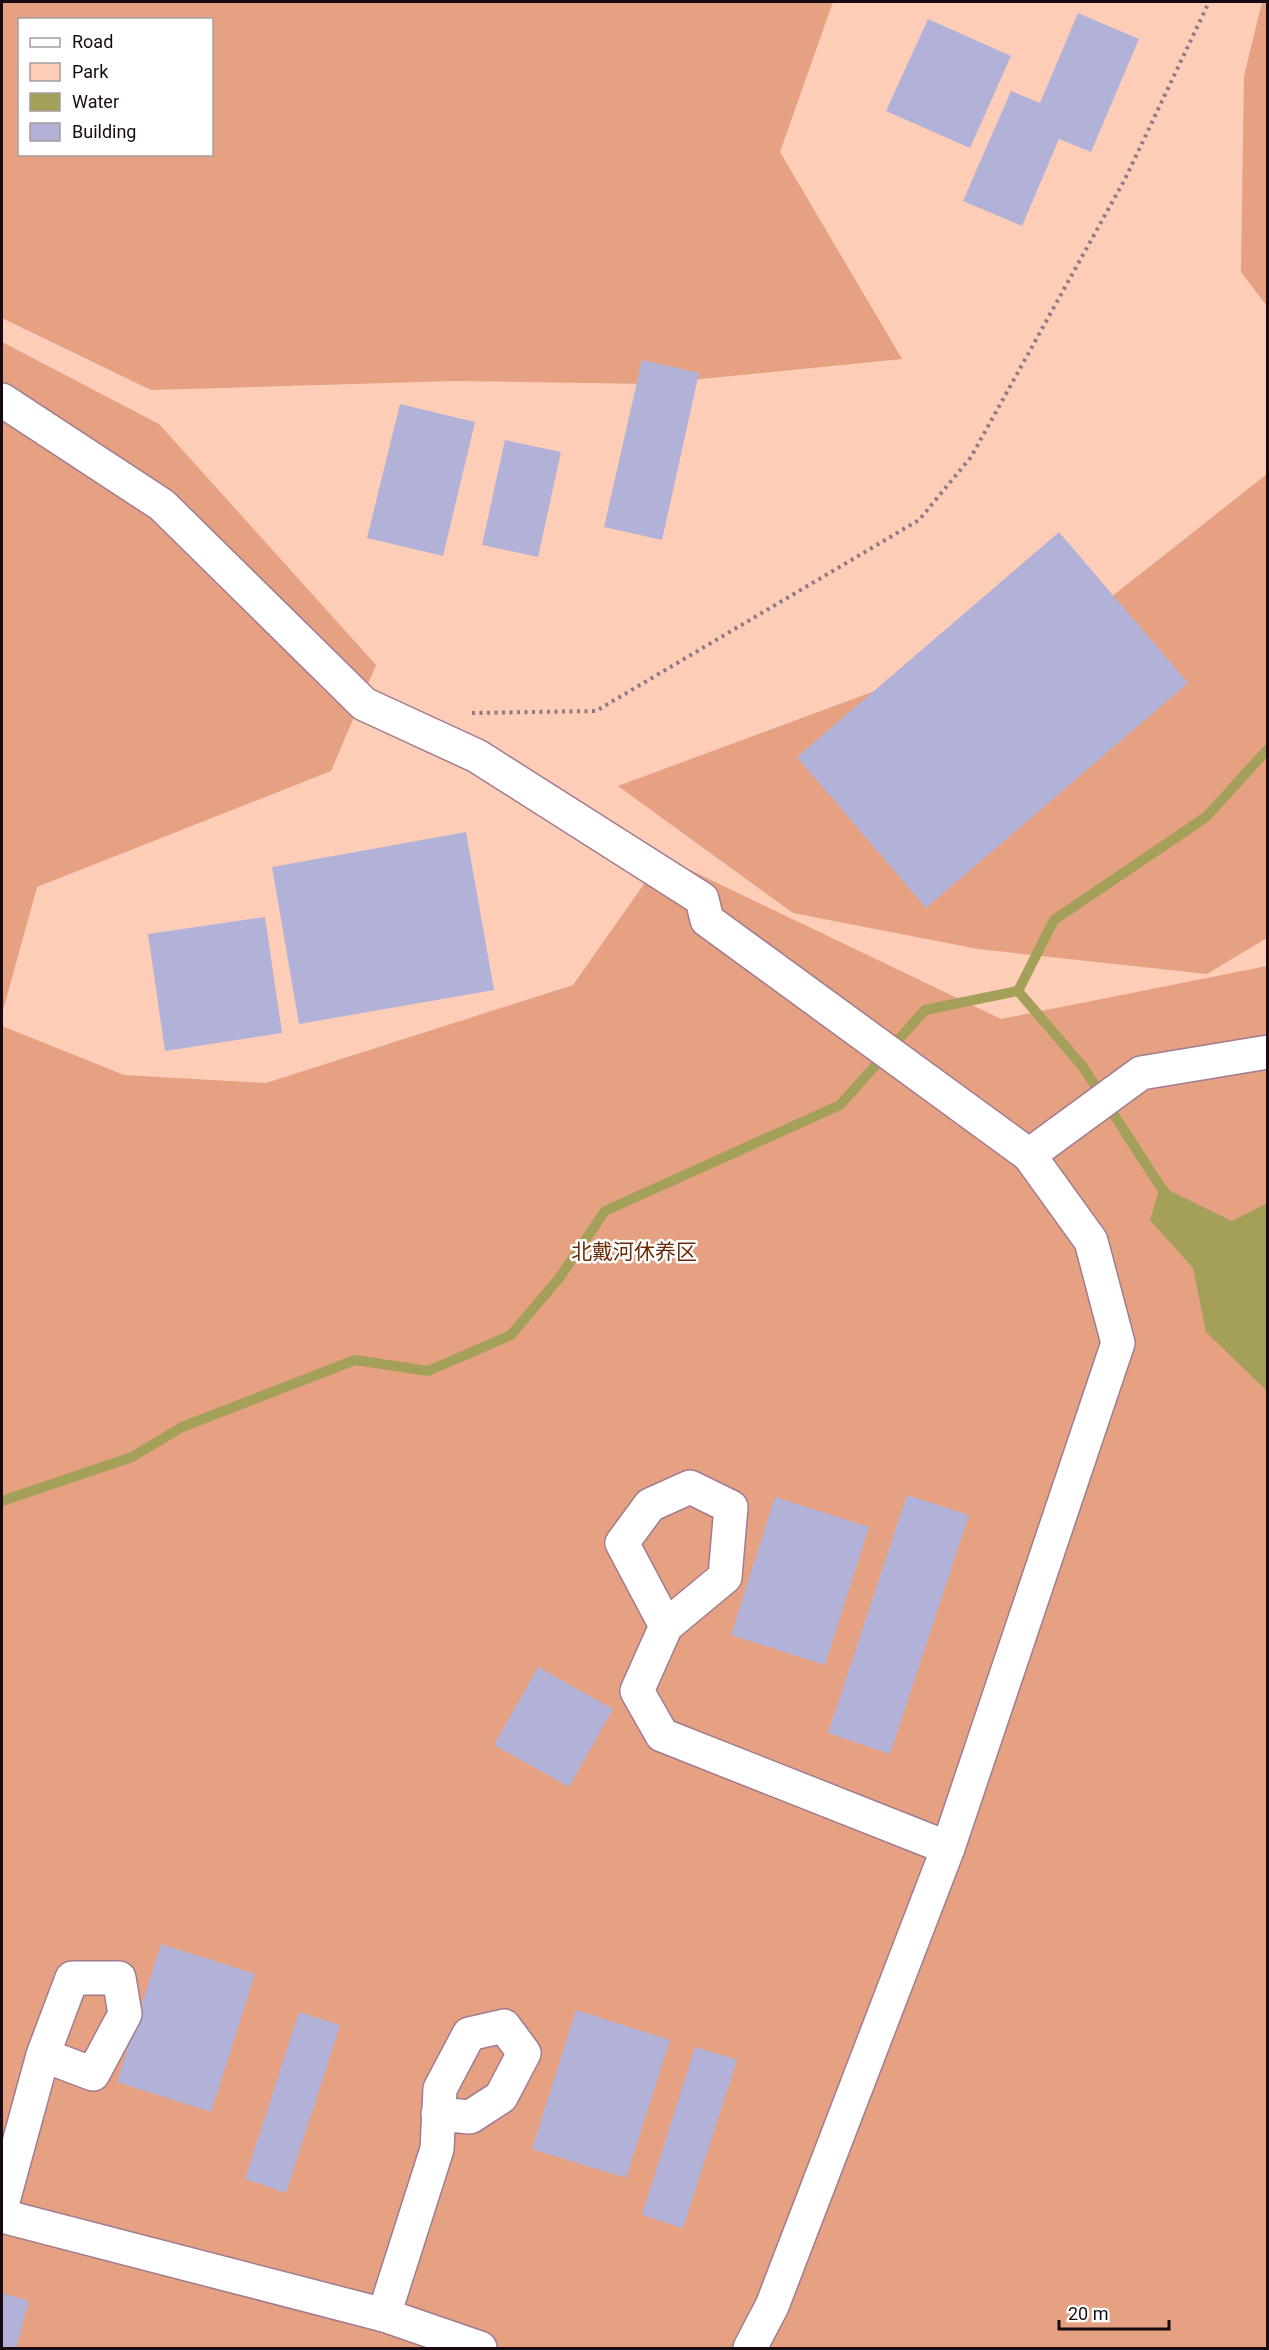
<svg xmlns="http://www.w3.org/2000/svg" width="1269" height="2350" viewBox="0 0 1269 2350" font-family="Roboto,'Noto Sans SC',sans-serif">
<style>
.green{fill:#fdcdb7;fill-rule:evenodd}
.forest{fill:#e5a181;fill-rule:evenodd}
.water{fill:#a4a05a}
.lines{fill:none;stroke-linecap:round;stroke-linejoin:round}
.stream{stroke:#a4a05a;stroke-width:10}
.building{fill:#b2b2d9}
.minor-casing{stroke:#a27b90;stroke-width:36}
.path{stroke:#8e7984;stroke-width:4;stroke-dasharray:3 4.5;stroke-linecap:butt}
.minor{stroke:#fff;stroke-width:33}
.labels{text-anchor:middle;stroke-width:5;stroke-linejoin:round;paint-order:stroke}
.park-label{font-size:21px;fill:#692b07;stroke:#fff}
</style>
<rect width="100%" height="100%" fill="#fde2f0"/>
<path class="green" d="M 2,2 L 1267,2 L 1267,2348 L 2,2348 ZM 20,20 L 212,20 L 212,154 L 20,154 Z"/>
<g class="forest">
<path d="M 2,2 L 833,2 L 780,152 L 902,359 L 651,384 L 454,381 L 151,390 L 2,318 ZM 20,20 L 212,20 L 212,154 L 20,154 Z"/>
<path d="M 1262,2 L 1268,2 L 1267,306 L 1241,272 L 1244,76 Z"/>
<path d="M 2,342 L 159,424 L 376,665 L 331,771 L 37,887 L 2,1014 Z"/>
<path d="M 1267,474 L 1267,938 L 1207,974 L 978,949 L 793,913 L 618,786 L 1096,609 Z"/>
<path d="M 663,857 L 1001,1019 L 1267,966 L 1267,2348 L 2,2348 L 2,1026 L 124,1075 L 266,1083 L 573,985 Z"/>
</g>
<path class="water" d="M 1160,1186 L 1232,1221 L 1267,1203 L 1267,1391 L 1206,1332 L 1193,1268 L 1150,1220 Z"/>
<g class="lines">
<g class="stream">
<path d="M 1018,991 L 1083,1067 L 1160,1186 L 1168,1196"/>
<path d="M 2,1501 L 132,1457 L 182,1427 L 355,1360 L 428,1371 L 511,1335 L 560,1277 L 605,1211 L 840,1105 L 925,1010 L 1018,991 L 1054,920 L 1206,817 L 1268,749"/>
</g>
</g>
<g class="building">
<path d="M 1078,13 L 1139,39 L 1091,152 L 1059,139 L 1022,226 L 963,201 L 1011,91 L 1040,103 Z"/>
<path d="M 928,19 L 1011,56 L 970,148 L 886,111 Z"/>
<path d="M 642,360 L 699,373 L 662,540 L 604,527 Z"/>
<path d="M 400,404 L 475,422 L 443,556 L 367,538 Z"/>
<path d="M 505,440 L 561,452 L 538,557 L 482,545 Z"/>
<path d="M 1059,532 L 1188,683 L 926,908 L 797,757 Z"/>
<path d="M 466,832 L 494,990 L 299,1024 L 272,867 Z"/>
<path d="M 265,917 L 282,1033 L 165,1051 L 148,934 Z"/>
<path d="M 907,1495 L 969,1515 L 890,1754 L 828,1733 Z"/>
<path d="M 775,1497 L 869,1527 L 825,1665 L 731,1635 Z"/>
<path d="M 538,1667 L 613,1709 L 569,1787 L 494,1745 Z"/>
<path d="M 161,1944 L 255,1974 L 211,2112 L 117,2082 Z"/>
<path d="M 576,2010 L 670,2040 L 626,2178 L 532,2149 Z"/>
<path d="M 299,2012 L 340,2025 L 286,2193 L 245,2179 Z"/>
<path d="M 695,2047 L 737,2060 L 683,2228 L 642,2215 Z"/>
<path d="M 2,2293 L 29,2301 L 16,2348 L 2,2348 Z"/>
</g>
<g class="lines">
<g class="minor-casing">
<g id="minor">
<path d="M 2,400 L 162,505 L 364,704 L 477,756 L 702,899 L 707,920 L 1029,1155 L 1141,1073 L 1268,1052"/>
<path d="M 666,1626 L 622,1543 L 650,1505 L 690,1487 L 731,1507 L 725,1577 L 666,1626 L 637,1691 L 662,1735 L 948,1848"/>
<path d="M 2,2205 L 43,2055 L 72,1978 L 119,1978 L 125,2014 L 93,2074 L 43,2055"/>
<path d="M 2,2216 L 384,2315 L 480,2348"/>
<path d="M 384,2315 L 437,2149 L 440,2089 L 469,2034 L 504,2026 L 524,2053 L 501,2097 L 470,2117 L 438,2114"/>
<path d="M 750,2348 L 772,2306 L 948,1848 L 1118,1343 L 1091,1241 L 1029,1155"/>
</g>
</g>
<path class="path" d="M 472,713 L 596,711 L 919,520 L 971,457 L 1125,179 L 1209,2"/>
<use href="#minor" class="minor"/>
</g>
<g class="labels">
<g class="park-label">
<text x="634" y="1259">北戴河休养区</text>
</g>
</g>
<rect width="1269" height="2350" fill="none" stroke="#180a12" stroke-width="6"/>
<rect x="18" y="18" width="195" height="138" fill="#ffffff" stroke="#a39da0" stroke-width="1.5"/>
<rect x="30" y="38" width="30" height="9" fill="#ffffff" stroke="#a39da0" stroke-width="1.5"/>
<text x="72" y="48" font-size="18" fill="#180a12">Road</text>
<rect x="30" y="63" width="30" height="18" fill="#fdcdb7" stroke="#a39da0" stroke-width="1.5"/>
<text x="72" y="78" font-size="18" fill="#180a12">Park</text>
<rect x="30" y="93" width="30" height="18" fill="#a4a05a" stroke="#a39da0" stroke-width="1.5"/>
<text x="72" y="108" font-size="18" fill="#180a12">Water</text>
<rect x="30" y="123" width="30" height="18" fill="#b2b2d9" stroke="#a39da0" stroke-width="1.5"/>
<text x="72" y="138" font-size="18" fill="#180a12">Building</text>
<path d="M1059 2320v9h110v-9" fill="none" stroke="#180a12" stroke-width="3"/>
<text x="1068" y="2320" font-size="18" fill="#180a12" stroke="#ffffff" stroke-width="4.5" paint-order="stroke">20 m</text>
</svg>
